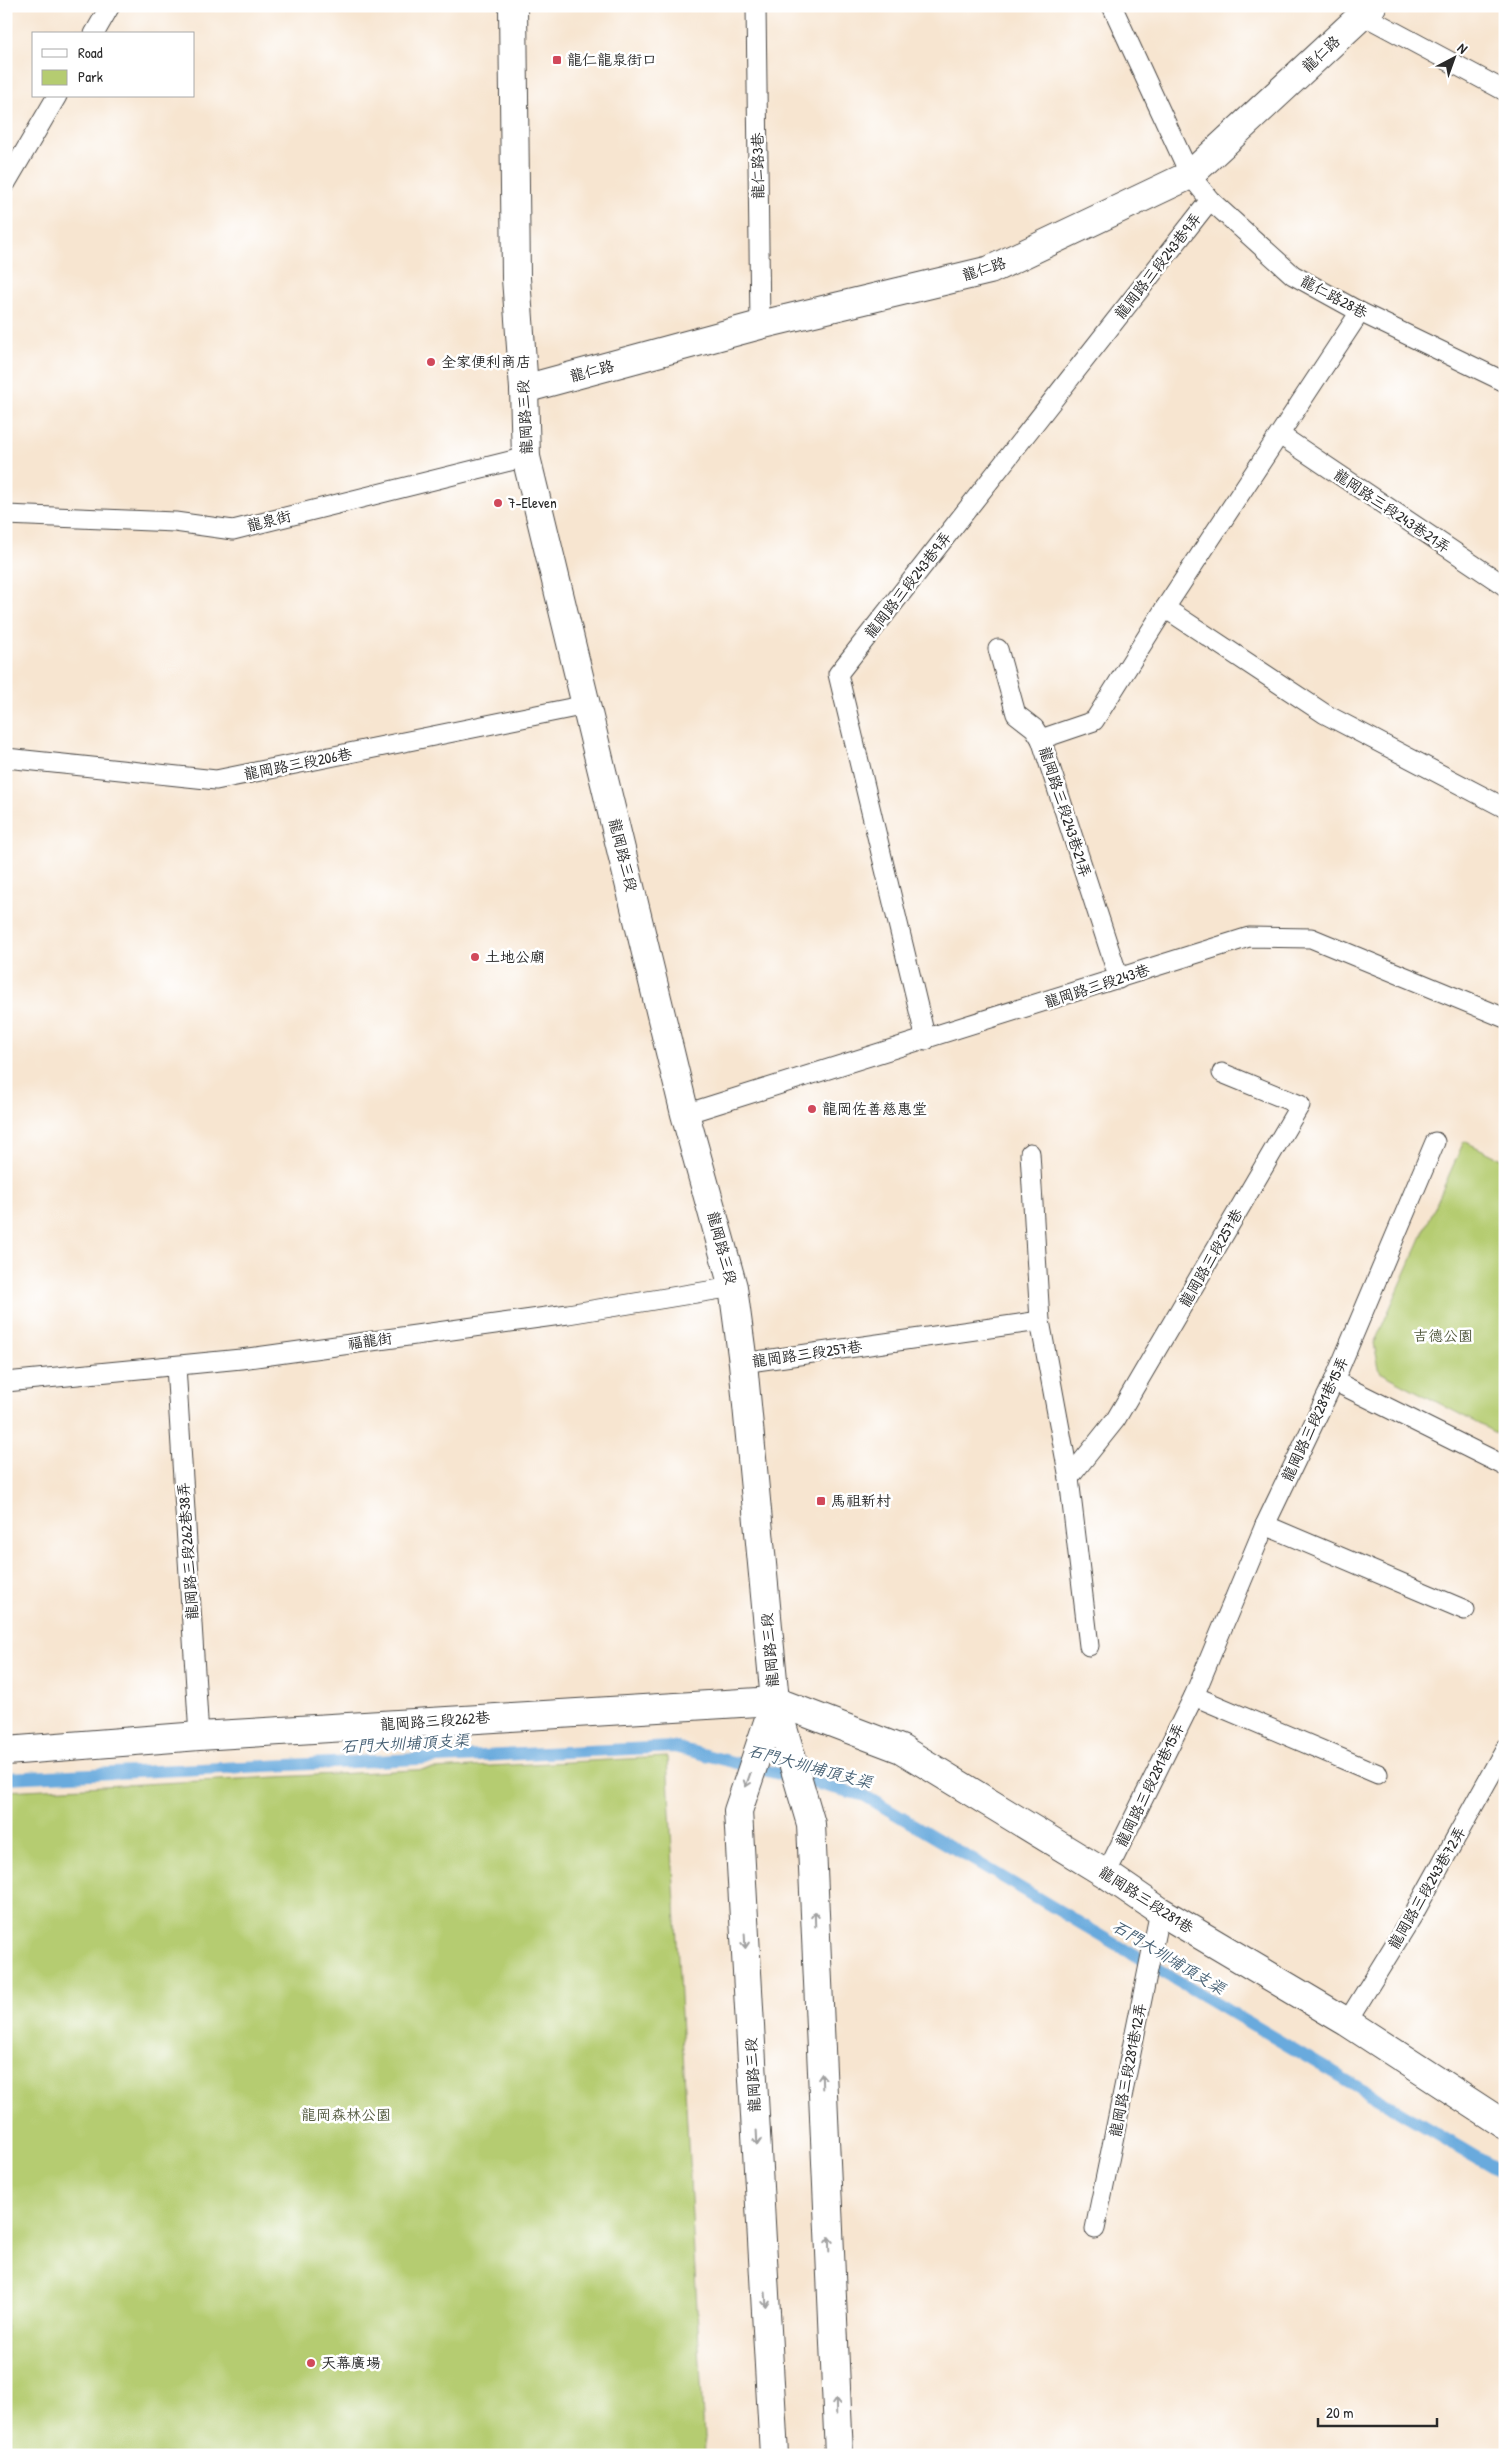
<svg xmlns="http://www.w3.org/2000/svg" width="1511" height="2461" viewBox="0 0 1511 2461" font-family="'Patrick Hand','LXGW WenKai TC',sans-serif">
<style>
.green{fill:#b5cc71;stroke:#707c4e}
.lines{fill:none;stroke-linecap:round;stroke-linejoin:round}
.stream{stroke:#69aadd;stroke-width:12}
.service-casing{stroke:#4a4744;stroke-width:21}
.minor-casing{stroke:#4a4744;stroke-width:30}
.secondary-casing{stroke:#4a4744;stroke-width:30}
.service{stroke:#fff;stroke-width:19}
.minor{stroke:#fff;stroke-width:28}
.secondary{stroke:#fff;stroke-width:28}
.oneway{stroke:#a0a0a0}
.poi-dot{fill:#d1495b;stroke:#fff;stroke-width:2}
.labels{text-anchor:middle;stroke-width:5;stroke-linejoin:round;paint-order:stroke}
.street-label{font-size:15px;fill:#2b2b2b;stroke:#fff}
.poi-label{font-size:15px;fill:#2b2b2b;stroke:#fff;text-anchor:start}
.park-label{font-size:15px;fill:#545b40;stroke:#fff}
.water-label{font-size:16px;font-style:italic;fill:#445e72;stroke:#fff}
</style>
<rect width="100%" height="100%" fill="#fff"/>
<filter id="ink" filterUnits="userSpaceOnUse"><feTurbulence type="fractalNoise" baseFrequency=".02" numOctaves="2"/><feDisplacementMap in="SourceGraphic" scale="10" xChannelSelector="R" yChannelSelector="G"/><feConvolveMatrix kernelMatrix="1 2 1 2 8 2 1 2 1" color-interpolation-filters="sRGB"/></filter>
<filter id="wash" filterUnits="userSpaceOnUse"><feTurbulence type="fractalNoise" baseFrequency=".0096" numOctaves="4" result="noise"/><feDisplacementMap in="SourceGraphic" scale="20" xChannelSelector="R" yChannelSelector="G"/><feGaussianBlur stdDeviation="1.12" result="paint"/><feColorMatrix in="noise" values="0 0 0 0 0 0 0 0 0 0 0 0 0 0 0 0 0 1.4 0 .05"/><feComposite in="paint" operator="in"/></filter>
<g filter="url(#wash)">
<rect width="100%" height="100%" fill="#f7e5d0"/>
<g class="green">
<path d="M 1464,1141 L 1505,1161 L 1505,1438 L 1380,1372 L 1374,1344 Z"/>
<path d="M 667,1757 L 705,2455 L 6,2455 L 6,1791 Z"/>
</g>
<g class="lines">
<path class="stream" d="M 6,1778 L 674,1747 L 865,1796 L 1505,2174"/>
</g>
</g>
<g filter="url(#ink)">
<g class="lines">
<g class="service-casing">
<g id="service">
<path d="M 756,6 L 760,325"/>
<path d="M 1112,6 L 1190,175 L 1210,200 L 1293,275 L 1360,312 L 1505,382"/>
<path d="M 1363,15 L 1505,91"/>
<path d="M 94,34 L 110,6"/>
<path d="M 6,183 L 57,96"/>
<path d="M 1280,435 L 1505,586"/>
<path d="M 6,515 L 175,522 L 233,530 L 526,457"/>
<path d="M 1165,608 L 1325,714 L 1505,808"/>
<path d="M 998,649 L 1016,714 L 1034,728 L 1041,739"/>
<path d="M 6,758 L 216,780 L 586,705"/>
<path d="M 1119,979 L 1041,739 L 1094,721 L 1165,608 L 1360,312"/>
<path d="M 926,1040 L 838,674 L 1210,200"/>
<path d="M 685,1114 L 1249,937 L 1311,938 L 1505,1018"/>
<path d="M 1030,1153 L 1040,1321 L 1069,1478 L 1089,1646"/>
<path d="M 743,1363 L 1040,1321"/>
<path d="M 176,1366 L 199,1736"/>
<path d="M 1334,1381 L 1505,1466"/>
<path d="M 6,1382 L 241,1359 L 568,1314 L 733,1287"/>
<path d="M 1069,1478 L 1116,1419 L 1300,1105 L 1222,1073"/>
<path d="M 1265,1525 L 1465,1610"/>
<path d="M 1194,1696 L 1378,1774"/>
<path d="M 1106,1874 L 1194,1696 L 1265,1525 L 1334,1381 L 1435,1142"/>
<path d="M 1347,2022 L 1413,1915 L 1505,1749"/>
<path d="M 1095,2229 L 1160,1911"/>
</g>
</g>
<g class="minor-casing">
<g id="minor">
<path d="M 524,389 L 760,325 L 990,270 L 1190,175 L 1372,6"/>
<path d="M 6,1751 L 199,1736 L 775,1701 L 901,1749 L 1106,1874 L 1160,1911 L 1347,2022 L 1505,2125"/>
</g>
</g>
<g class="secondary-casing">
<g id="secondary">
<path d="M 513,6 L 516,278 L 524,389 L 526,457 L 685,1114 L 733,1287 L 743,1363 L 775,1701 L 811,1824 L 839,2455"/>
<path d="M 774,2455 L 738,1811 L 775,1701"/>
</g>
</g>
<use href="#service" class="service"/>
<use href="#minor" class="minor"/>
<use href="#secondary" class="secondary"/>
</g>
<defs><path id="oneway-shaft" d="M-6 0H5M1.5-3L5.5 0L1.5 3" fill="none" stroke-width="1.6" stroke-linecap="round" stroke-linejoin="round" transform="scale(1.25)"/></defs>
<g class="oneway">
<use href="#oneway-shaft" transform="translate(748 1780) rotate(109)"/>
<use href="#oneway-shaft" transform="translate(815 1919) rotate(-92)"/>
<use href="#oneway-shaft" transform="translate(745 1941) rotate(87)"/>
<use href="#oneway-shaft" transform="translate(822 2081) rotate(-92)"/>
<use href="#oneway-shaft" transform="translate(757 2138) rotate(87)"/>
<use href="#oneway-shaft" transform="translate(829 2244) rotate(-92)"/>
<use href="#oneway-shaft" transform="translate(766 2300) rotate(87)"/>
<use href="#oneway-shaft" transform="translate(836 2406) rotate(-92)"/>
</g>
</g>
<g class="poi-dot">
<rect x="552" y="55" width="10" height="10" rx="2.5"/>
<circle cx="431" cy="362" r="5"/>
<circle cx="498" cy="503" r="5"/>
<circle cx="475" cy="957" r="5"/>
<circle cx="812" cy="1109" r="5"/>
<rect x="816" y="1496" width="10" height="10" rx="2.5"/>
<circle cx="311" cy="2363" r="5"/>
</g>
<g class="labels">
<g class="street-label">
<text transform="translate(1321 54) rotate(-43)" y="5">龍仁路</text>
<text transform="translate(758 166) rotate(-91)" y="5">龍仁路3巷</text>
<text transform="translate(1158 266) rotate(-52)" y="5">龍岡路三段243巷9弄</text>
<text transform="translate(984 269) rotate(-18)" y="5">龍仁路</text>
<text transform="translate(1334 297) rotate(28)" y="5">龍仁路28巷</text>
<text transform="translate(592 371) rotate(-15)" y="5">龍仁路</text>
<text transform="translate(525 417) rotate(-93)" y="5">龍岡路三段</text>
<text transform="translate(1392 511) rotate(34)" y="5">龍岡路三段243巷21弄</text>
<text transform="translate(269 521) rotate(-14)" y="5">龍泉街</text>
<text transform="translate(908 585) rotate(-52)" y="5">龍岡路三段243巷9弄</text>
<text transform="translate(298 764) rotate(-11)" y="5">龍岡路三段206巷</text>
<text transform="translate(1065 812) rotate(72)" y="5">龍岡路三段243巷21弄</text>
<text transform="translate(623 855) rotate(76)" y="5">龍岡路三段</text>
<text transform="translate(1097 986) rotate(-18)" y="5">龍岡路三段243巷</text>
<text transform="translate(722 1248) rotate(75)" y="5">龍岡路三段</text>
<text transform="translate(1211 1258) rotate(-60)" y="5">龍岡路三段257巷</text>
<text transform="translate(370 1341) rotate(-8)" y="5">福龍街</text>
<text transform="translate(807 1354) rotate(-8)" y="5">龍岡路三段257巷</text>
<text transform="translate(1315 1419) rotate(-65)" y="5">龍岡路三段281巷15弄</text>
<text transform="translate(188 1551) rotate(-94)" y="5">龍岡路三段262巷38弄</text>
<text transform="translate(770 1650) rotate(-95)" y="5">龍岡路三段</text>
<text transform="translate(435 1721) rotate(-4)" y="5">龍岡路三段262巷</text>
<text transform="translate(1150 1785) rotate(-64)" y="5">龍岡路三段281巷15弄</text>
<text transform="translate(1427 1888) rotate(-60)" y="5">龍岡路三段243巷72弄</text>
<text transform="translate(1146 1900) rotate(33)" y="5">龍岡路三段281巷</text>
<text transform="translate(1128 2070) rotate(-79)" y="5">龍岡路三段281巷12弄</text>
<text transform="translate(753 2075) rotate(-93)" y="5">龍岡路三段</text>
</g>
<g class="poi-label">
<text x="567" y="65">龍仁龍泉街口</text>
<text x="441" y="367">全家便利商店</text>
<text x="508" y="508">7-Eleven</text>
<text x="485" y="962">土地公廟</text>
<text x="822" y="1114">龍岡佐善慈惠堂</text>
<text x="831" y="1506">馬祖新村</text>
<text x="321" y="2368">天幕廣場</text>
</g>
<g class="park-label">
<text x="1443" y="1341">吉德公園</text>
<text x="346" y="2120">龍岡森林公園</text>
</g>
<g class="water-label">
<text transform="translate(405 1743) rotate(-3)" y="6">石門大圳埔頂支渠</text>
<text transform="translate(810 1766) rotate(15)" y="6">石門大圳埔頂支渠</text>
<text transform="translate(1169 1957) rotate(31)" y="6">石門大圳埔頂支渠</text>
</g>
</g>
<rect width="1511" height="2461" fill="none" stroke="#fff" stroke-width="25"/>
<rect x="32" y="32" width="162" height="65" fill="#ffffff" stroke="#aaaaaa"/>
<rect x="42" y="49" width="25" height="8" fill="#ffffff" stroke="#aaaaaa"/>
<text x="78" y="58" font-size="15" fill="#2b2b2b">Road</text>
<rect x="42" y="70" width="25" height="15" fill="#b5cc71" stroke="#aaaaaa"/>
<text x="78" y="82" font-size="15" fill="#2b2b2b">Park</text>
<g transform="translate(1454 58) rotate(41)" stroke="#ffffff" stroke-width="4" paint-order="stroke">
<path d="M0-4L9 19L0 12L-9 19Z" fill="#2b2b2b"/>
<text y="-8" font-size="14" font-weight="bold" text-anchor="middle" fill="#2b2b2b">N</text>
</g>
<path d="M1318 2418v8h119v-8" fill="none" stroke="#2b2b2b" stroke-width="2.5"/>
<text x="1326" y="2418" font-size="15" fill="#2b2b2b" stroke="#ffffff" stroke-width="4" paint-order="stroke">20 m</text>
</svg>
